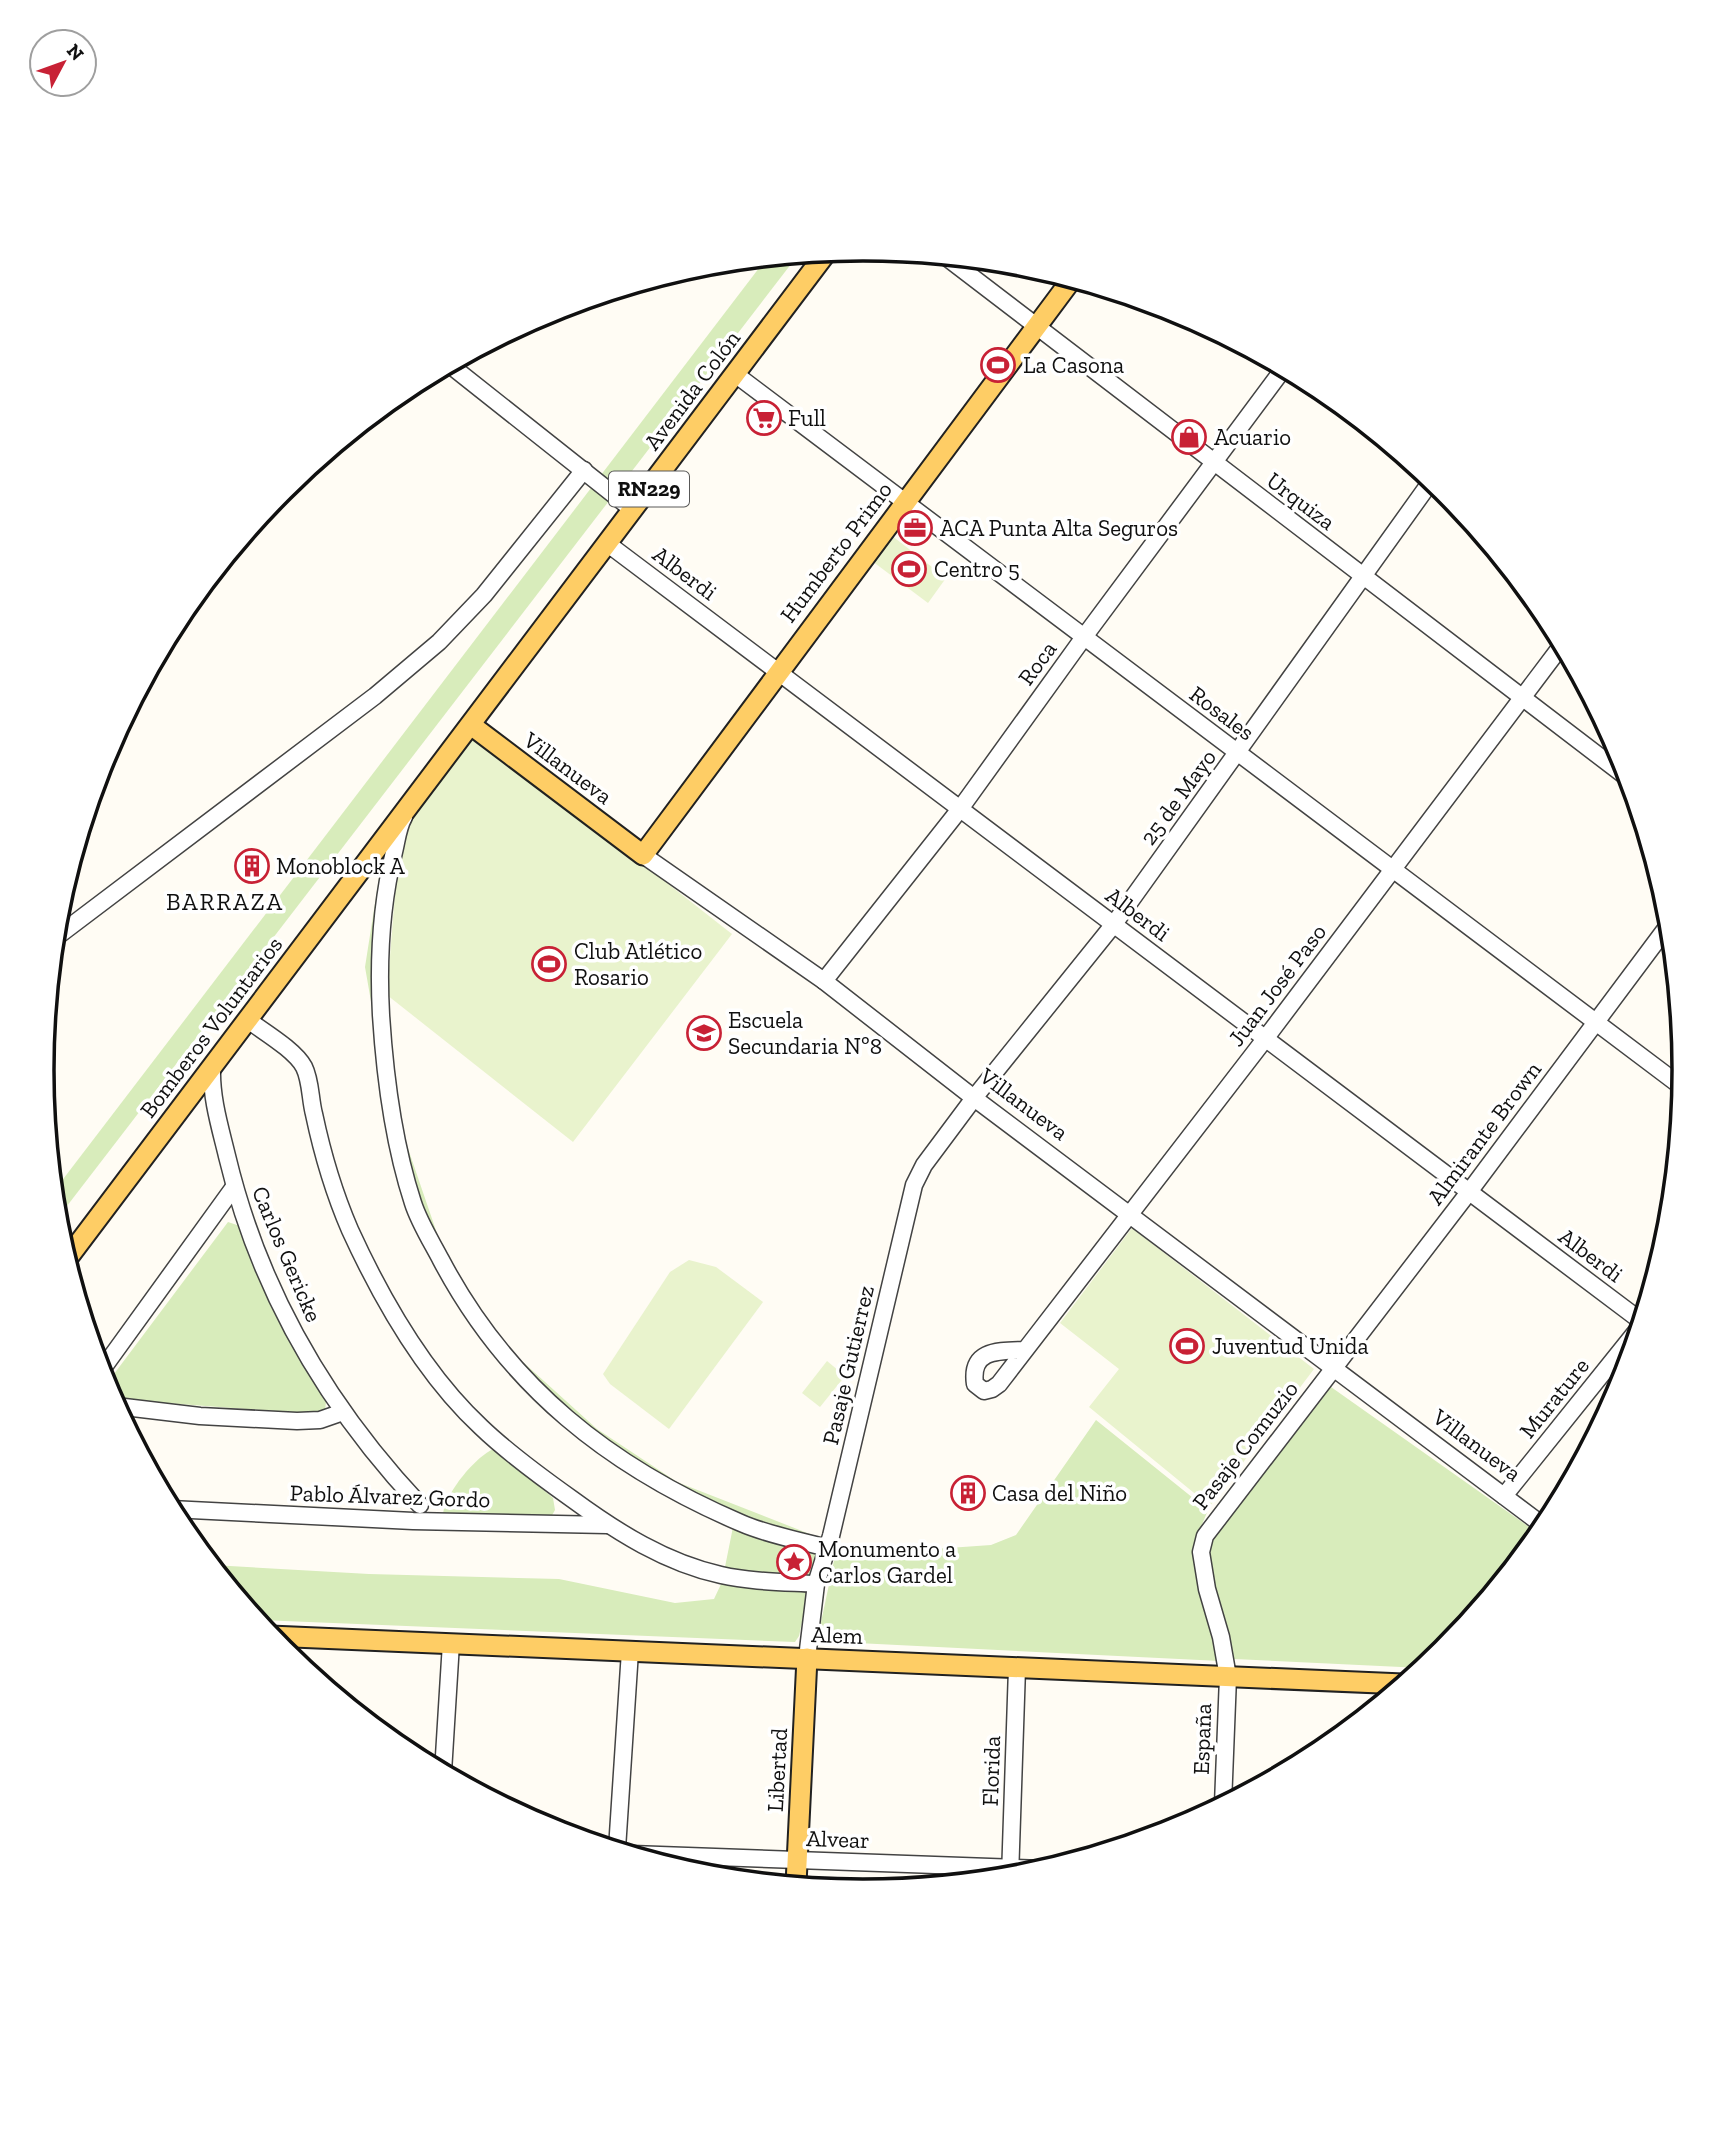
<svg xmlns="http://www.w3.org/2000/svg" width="1726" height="2140" viewBox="0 0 1726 2140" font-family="'Zilla Slab',serif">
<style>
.green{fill:#d8ecbb}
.pitch{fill:#e9f3cd}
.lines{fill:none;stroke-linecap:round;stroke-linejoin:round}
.minor-casing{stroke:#434343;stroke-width:19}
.major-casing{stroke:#212121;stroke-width:23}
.minor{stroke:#fff;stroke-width:16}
.major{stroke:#fecd65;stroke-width:19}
.labels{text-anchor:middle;stroke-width:7;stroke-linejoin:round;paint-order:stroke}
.shield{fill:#fff;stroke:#585858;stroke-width:2}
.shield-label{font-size:21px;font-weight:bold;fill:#101010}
.poi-label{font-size:23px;fill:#101010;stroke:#fff;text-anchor:start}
.street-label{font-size:23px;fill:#101010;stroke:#fff}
.neighbourhood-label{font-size:24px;letter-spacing:2px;fill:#101010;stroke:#fff}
.rim{fill:none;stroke:#101010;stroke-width:3.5}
</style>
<rect width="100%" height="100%" fill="#fffcf4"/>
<g class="green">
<path d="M 798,255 L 57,1219 L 54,1191 L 766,259 Z"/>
<path d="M 389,814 L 404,815 L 385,950 L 388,1090 L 442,1248 L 503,1344 L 597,1429 L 677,1482 L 820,1538 L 799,1636 L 795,1642 L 260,1620 L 257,1619 L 212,1565 L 369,1574 L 559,1579 L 675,1603 L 714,1599 L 722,1582 L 733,1527 L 582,1423 L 498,1346 L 436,1247 L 391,1116 L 365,967 Z"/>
<path d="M 228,1222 L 243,1227 L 271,1307 L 326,1402 L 325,1411 L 314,1414 L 112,1399 L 105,1386 Z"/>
<path d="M 1331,1387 L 1539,1534 L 1443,1651 L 1422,1668 L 1234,1659 C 1224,1623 1199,1574 1214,1538 Z"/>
<path d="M 1096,1420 L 1208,1510 L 1194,1544 L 1196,1575 L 1220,1661 L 817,1641 L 835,1556 L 991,1545 L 1016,1535 Z"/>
<path d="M 495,1448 L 553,1498 L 555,1510 L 551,1517 L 453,1516 L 443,1513 C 447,1491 475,1457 495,1448 Z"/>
</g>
<g class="pitch">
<path d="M 891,535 L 946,578 L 928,603 L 872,561 Z"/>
<path d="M 473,731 L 732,934 L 573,1142 L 387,995 L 396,880 L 408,824 Z"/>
<path d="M 1132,1228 L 1314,1369 L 1210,1506 L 1089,1407 L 1119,1369 L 1060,1323 Z"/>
<path d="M 689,1260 L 716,1267 L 763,1302 L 669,1429 L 610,1384 L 603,1374 L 670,1272 Z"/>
<path d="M 827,1361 L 845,1376 L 820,1407 L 802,1393 Z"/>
</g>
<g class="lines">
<g class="minor-casing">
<g id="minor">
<path d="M 946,257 L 1629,779"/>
<path d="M 450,365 L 633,510"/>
<path d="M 735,374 L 1682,1087"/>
<path d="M 608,544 L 1641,1321"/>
<path d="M 404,817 C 398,827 397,840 394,852 C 381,905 378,960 381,1015 C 385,1078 393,1142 413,1203 C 419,1222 431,1241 441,1260 C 508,1387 610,1467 741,1523 C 768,1535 799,1540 827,1548"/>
<path d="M 643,855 L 824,981 L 974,1098 L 1545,1527"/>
<path d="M 55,938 L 375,696 L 439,642 L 484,595 L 584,470"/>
<path d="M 824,981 L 960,809 L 1084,637 L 1284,368"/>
<path d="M 248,1020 C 264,1032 295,1050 304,1067 C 311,1081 310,1099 314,1114 C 322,1152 334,1193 350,1230 C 382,1300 424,1374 481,1427 C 508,1453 541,1477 572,1499 C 617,1532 666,1563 721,1575 C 752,1582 784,1582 816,1584"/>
<path d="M 212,1068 C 211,1098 220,1127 227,1156 C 259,1290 326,1405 420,1505"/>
<path d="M 1025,1350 C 999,1351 970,1349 975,1384 L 984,1391 L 992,1389 L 999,1384 L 1265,1039 L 1562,645"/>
<path d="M 101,1371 L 234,1187"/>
<path d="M 116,1406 L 200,1416 L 297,1421 L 320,1420 L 343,1412"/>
<path d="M 1504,1496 L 1639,1328"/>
<path d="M 171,1509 L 413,1521 L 607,1525"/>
<path d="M 807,1658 L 816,1584 L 831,1536 L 914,1185 L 924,1165 L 974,1098 L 1114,924 L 1432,480"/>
<path d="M 443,1772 L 451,1643"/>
<path d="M 1223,1804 L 1228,1677 L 1221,1637 L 1207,1589 L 1201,1552 L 1205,1536 L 1469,1192 L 1670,923"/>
<path d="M 617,1849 L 630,1651"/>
<path d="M 632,1854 L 1043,1869"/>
<path d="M 1010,1877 L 1017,1668"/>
</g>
</g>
<g class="major-casing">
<g id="major">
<path d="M 471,725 L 643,855 L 1072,279"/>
<path d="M 67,1259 L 826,253"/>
<path d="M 270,1636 L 1403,1684"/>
<path d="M 796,1884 L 807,1658"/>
</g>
</g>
<use href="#minor" class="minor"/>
<use href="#major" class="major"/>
</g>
<defs>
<g id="stadium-ring" transform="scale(1.75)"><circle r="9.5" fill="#fff" stroke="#c82135" stroke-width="1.5"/><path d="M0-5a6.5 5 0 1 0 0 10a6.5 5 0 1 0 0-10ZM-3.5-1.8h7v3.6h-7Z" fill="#c82135"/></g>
<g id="supermarket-ring" transform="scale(1.75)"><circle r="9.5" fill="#fff" stroke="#c82135" stroke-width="1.5"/><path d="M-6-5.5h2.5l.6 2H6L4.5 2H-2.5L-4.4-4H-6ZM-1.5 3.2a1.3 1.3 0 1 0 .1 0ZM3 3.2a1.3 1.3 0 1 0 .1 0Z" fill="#c82135"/></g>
<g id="shop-ring" transform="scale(1.75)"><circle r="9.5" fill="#fff" stroke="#c82135" stroke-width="1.5"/><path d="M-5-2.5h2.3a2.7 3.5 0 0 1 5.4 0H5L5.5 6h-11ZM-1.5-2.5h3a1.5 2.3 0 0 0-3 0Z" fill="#c82135"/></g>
<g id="office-ring" transform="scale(1.75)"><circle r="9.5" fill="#fff" stroke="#c82135" stroke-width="1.5"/><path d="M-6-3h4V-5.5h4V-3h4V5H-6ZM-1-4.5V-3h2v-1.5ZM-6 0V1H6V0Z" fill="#c82135"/></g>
<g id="building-ring" transform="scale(1.75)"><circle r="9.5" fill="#fff" stroke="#c82135" stroke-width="1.5"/><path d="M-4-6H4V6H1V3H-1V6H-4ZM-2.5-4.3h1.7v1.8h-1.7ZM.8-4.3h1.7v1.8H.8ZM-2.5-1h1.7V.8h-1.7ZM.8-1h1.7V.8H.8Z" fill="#c82135"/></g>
<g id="school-ring" transform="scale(1.75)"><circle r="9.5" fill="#fff" stroke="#c82135" stroke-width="1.5"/><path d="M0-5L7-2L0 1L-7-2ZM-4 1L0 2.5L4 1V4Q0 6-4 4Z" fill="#c82135"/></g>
<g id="sight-ring" transform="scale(1.75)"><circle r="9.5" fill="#fff" stroke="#c82135" stroke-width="1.5"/><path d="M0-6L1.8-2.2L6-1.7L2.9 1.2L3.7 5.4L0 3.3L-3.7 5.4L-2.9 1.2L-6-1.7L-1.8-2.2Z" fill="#c82135"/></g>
</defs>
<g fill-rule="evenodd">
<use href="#stadium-ring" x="998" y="365"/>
<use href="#supermarket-ring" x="764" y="418"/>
<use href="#shop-ring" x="1189" y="437"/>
<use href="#office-ring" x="915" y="528"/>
<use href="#stadium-ring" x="909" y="569"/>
<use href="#building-ring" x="252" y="866"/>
<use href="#stadium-ring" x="549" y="964"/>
<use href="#school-ring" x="704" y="1033"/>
<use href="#stadium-ring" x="1187" y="1346"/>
<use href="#building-ring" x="968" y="1493"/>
<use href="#sight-ring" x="794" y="1562"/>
</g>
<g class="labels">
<rect class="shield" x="609" y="471.5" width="80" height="35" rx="5"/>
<g class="shield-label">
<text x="649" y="496">RN229</text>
</g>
<g class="poi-label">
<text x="1023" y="373">La Casona</text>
<text x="788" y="426">Full</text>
<text x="1214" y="445">Acuario</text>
<text x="940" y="536">ACA Punta Alta Seguros</text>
<text x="934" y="577">Centro 5</text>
<text x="276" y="874">Monoblock A</text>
<text x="574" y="959">Club Atlético<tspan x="574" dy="26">Rosario</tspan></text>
<text x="728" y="1028">Escuela<tspan x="728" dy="26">Secundaria Nº8</tspan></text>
<text x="1212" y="1354">Juventud Unida</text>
<text x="992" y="1501">Casa del Niño</text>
<text x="818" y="1557">Monumento a<tspan x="818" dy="26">Carlos Gardel</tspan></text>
</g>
<g class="street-label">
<text transform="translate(692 390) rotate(-53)" y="8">Avenida Colón</text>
<text transform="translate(1301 501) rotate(37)" y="8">Urquiza</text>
<text transform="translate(836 552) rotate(-53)" y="8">Humberto Primo</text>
<text transform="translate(685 573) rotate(37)" y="8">Alberdi</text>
<text transform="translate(1037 663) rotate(-54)" y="8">Roca</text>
<text transform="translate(1222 713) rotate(37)" y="8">Rosales</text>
<text transform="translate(568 768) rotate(37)" y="8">Villanueva</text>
<text transform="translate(1178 797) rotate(-54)" y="8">25 de Mayo</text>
<text transform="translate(1138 914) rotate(37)" y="8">Alberdi</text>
<text transform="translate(1277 985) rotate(-53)" y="8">Juan José Paso</text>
<text transform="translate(211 1027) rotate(-53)" y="8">Bomberos Voluntarios</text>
<text transform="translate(1024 1104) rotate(37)" y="8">Villanueva</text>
<text transform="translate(1484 1133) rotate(-53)" y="8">Almirante Brown</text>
<text transform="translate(287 1254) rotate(67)" y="8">Carlos Gericke</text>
<text transform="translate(1591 1255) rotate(37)" y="8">Alberdi</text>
<text transform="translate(848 1365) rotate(-77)" y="8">Pasaje Gutierrez</text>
<text transform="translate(1554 1398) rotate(-51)" y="8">Murature</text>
<text transform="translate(1245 1445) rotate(-52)" y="8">Pasaje Comuzio</text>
<text transform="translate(1477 1445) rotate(37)" y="8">Villanueva</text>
<text transform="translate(390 1496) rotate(2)" y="8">Pablo Álvarez Gordo</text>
<text transform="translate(837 1635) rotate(2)" y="8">Alem</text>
<text transform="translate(1202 1739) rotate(-88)" y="8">España</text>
<text transform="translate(777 1770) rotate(-87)" y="8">Libertad</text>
<text transform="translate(991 1771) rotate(-88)" y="8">Florida</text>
<text transform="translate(838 1839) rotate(2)" y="8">Alvear</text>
</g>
<g class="neighbourhood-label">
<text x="225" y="910">BARRAZA</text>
</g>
</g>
<path d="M0 0H1726V2140H0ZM54 1070a809 809 0 1 1 1618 0a809 809 0 1 1-1618 0Z" fill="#fff" fill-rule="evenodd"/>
<path class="rim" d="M54 1070a809 809 0 1 1 1618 0a809 809 0 1 1-1618 0Z"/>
<g transform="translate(63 63) rotate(49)"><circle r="33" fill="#ffffff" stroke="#9f9f9f" stroke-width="2"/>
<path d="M0-5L12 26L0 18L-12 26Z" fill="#c82135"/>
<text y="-10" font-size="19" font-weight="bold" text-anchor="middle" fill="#101010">N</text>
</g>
</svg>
